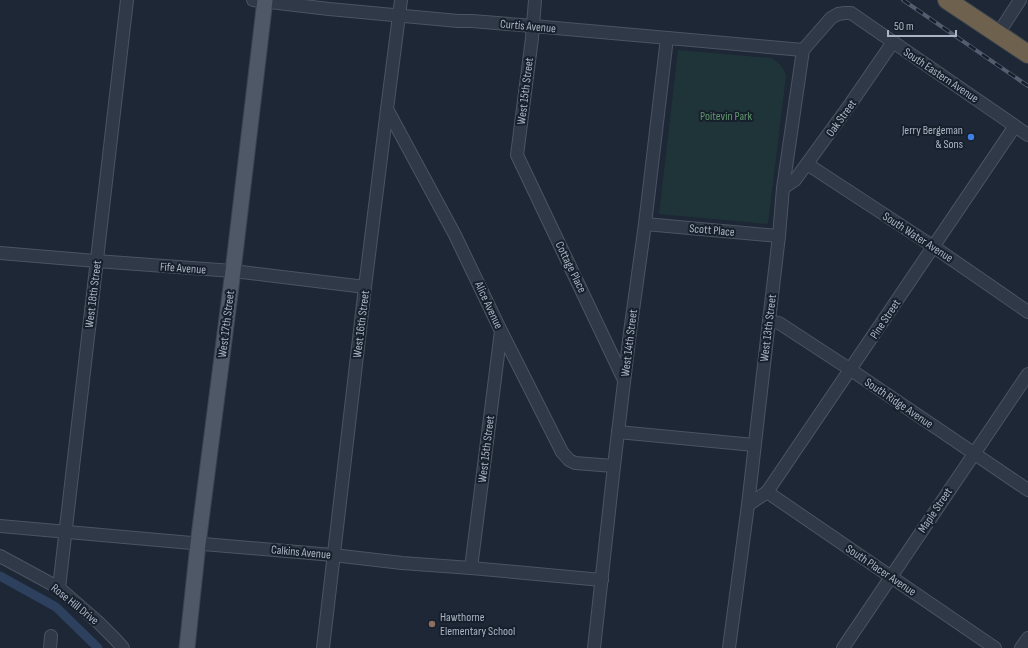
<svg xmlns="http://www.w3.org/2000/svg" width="1028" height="648" viewBox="0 0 1028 648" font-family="'Sofia Sans Condensed',sans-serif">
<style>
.green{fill:#1f3438}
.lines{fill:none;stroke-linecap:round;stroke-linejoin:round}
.canal{stroke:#2d405d;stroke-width:9}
.minor-casing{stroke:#4b5462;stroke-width:14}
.major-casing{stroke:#3a4350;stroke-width:17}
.highway-casing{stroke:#38414e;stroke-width:20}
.minor{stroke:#303947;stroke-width:12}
.major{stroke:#4e5867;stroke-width:15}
.highway{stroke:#6e614d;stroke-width:18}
.rail-casing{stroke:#525d6f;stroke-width:4}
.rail{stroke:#161f2b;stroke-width:2.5;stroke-dasharray:8;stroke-linecap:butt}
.shop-dot{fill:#3f7fe0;stroke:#161f2b;stroke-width:1.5}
.education-dot{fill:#8d6e63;stroke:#161f2b;stroke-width:1.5}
.labels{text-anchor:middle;stroke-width:4;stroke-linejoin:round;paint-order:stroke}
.street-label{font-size:12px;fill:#aab4c5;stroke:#161f2b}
.park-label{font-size:12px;fill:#60966d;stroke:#161f2b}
.poi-label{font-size:12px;fill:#aab4c5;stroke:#161f2b;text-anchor:end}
</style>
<rect width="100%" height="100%" fill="#1d2736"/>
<path class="green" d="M 678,50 L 771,58 C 779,63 784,67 786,76 L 768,224 L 659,214 Z"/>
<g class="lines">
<path class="canal" d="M 0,576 L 56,607 L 98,648"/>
<g class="minor-casing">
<g id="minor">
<path d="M 253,0 L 329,9 L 458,21 L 472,21 L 533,26 L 803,50"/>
<path d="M 535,0 L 532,38 L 517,155 L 624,380"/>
<path d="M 998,34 L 1020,0"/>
<path d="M 387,109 L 455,235 L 501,331 L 562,452 L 569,460 L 575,463 L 614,466"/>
<path d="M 807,164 L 934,247 L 1028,312"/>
<path d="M 783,188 L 795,180 L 851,103 L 893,42"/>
<path d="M 645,224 L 779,236"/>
<path d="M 0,253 L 96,261 L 233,271 L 365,287"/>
<path d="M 769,321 L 779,323 L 851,370 L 1028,490"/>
<path d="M 618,432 L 754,445"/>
<path d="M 767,492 L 995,648"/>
<path d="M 748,505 L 767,492 L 1015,126"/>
<path d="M 0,526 L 203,544 L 333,555 L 402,563 L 471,568 L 602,580"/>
<path d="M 0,556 L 59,588 L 98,622 L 115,639 L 123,648"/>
<path d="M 471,568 L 501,331"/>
<path d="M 59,588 L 127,0"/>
<path d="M 50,648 L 51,636"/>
<path d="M 323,648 L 365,287 L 387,109 L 401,0"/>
<path d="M 594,648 L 614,466 L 630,332 L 645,224 L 667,38"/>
<path d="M 729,648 L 748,505 L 769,321 L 779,236 L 783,188 L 803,50 L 831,18 L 838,14 L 845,13 L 851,13 L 1028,135"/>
<path d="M 843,648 L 1028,374"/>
<path d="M 1021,648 L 1028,638"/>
</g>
</g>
<g class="major-casing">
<path id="major" d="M 187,648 L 198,544 L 233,271 L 265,0"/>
</g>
<g class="highway-casing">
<path id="highway" d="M 947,0 L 1028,54"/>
</g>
<use href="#minor" class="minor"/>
<use href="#major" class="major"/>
<use href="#highway" class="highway"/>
<g class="rail-casing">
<path id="rail" d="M 903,0 L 1028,86"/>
</g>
<use href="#rail" class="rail"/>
</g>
<circle class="shop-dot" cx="971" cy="137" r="4"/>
<circle class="education-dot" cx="432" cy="624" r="4"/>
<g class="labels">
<g class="street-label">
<text transform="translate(528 26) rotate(5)" y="4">Curtis Avenue</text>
<text transform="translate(941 75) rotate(34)" y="4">South Eastern Avenue</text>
<text transform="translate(525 91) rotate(-83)" y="4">West 15th Street</text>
<text transform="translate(841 118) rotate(-54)" y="4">Oak Street</text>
<text transform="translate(712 230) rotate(5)" y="4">Scott Place</text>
<text transform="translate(918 237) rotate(33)" y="4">South Water Avenue</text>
<text transform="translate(571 267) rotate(64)" y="4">Cottage Place</text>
<text transform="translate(183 268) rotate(4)" y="4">Fife Avenue</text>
<text transform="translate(93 294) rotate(-83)" y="4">West 18th Street</text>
<text transform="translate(489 305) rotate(65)" y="4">Alice Avenue</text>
<text transform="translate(885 319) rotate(-56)" y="4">Pine Street</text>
<text transform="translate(226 324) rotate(-83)" y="4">West 17th Street</text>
<text transform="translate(361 324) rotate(-83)" y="4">West 16th Street</text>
<text transform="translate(768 328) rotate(-83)" y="4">West 13th Street</text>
<text transform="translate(629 343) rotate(-83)" y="4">West 14th Street</text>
<text transform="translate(899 403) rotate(34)" y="4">South Ridge Avenue</text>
<text transform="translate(486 449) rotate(-83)" y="4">West 15th Street</text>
<text transform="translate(935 510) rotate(-56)" y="4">Maple Street</text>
<text transform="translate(301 552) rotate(5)" y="4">Calkins Avenue</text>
<text transform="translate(881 570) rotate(34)" y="4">South Placer Avenue</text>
<text transform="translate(75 604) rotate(39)" y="4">Rose Hill Drive</text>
</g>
<g class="park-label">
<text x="726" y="120">Poitevin Park</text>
</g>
<g class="poi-label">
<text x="963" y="134">Jerry Bergeman<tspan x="963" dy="14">&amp; Sons</tspan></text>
<text x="440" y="621" text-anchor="start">Hawthorne<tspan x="440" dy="14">Elementary School</tspan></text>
</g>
</g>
<path d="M888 30v6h68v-6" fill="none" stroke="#aab4c5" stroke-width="2"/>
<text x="894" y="30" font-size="12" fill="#aab4c5" stroke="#161f2b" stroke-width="3" paint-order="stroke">50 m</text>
</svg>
